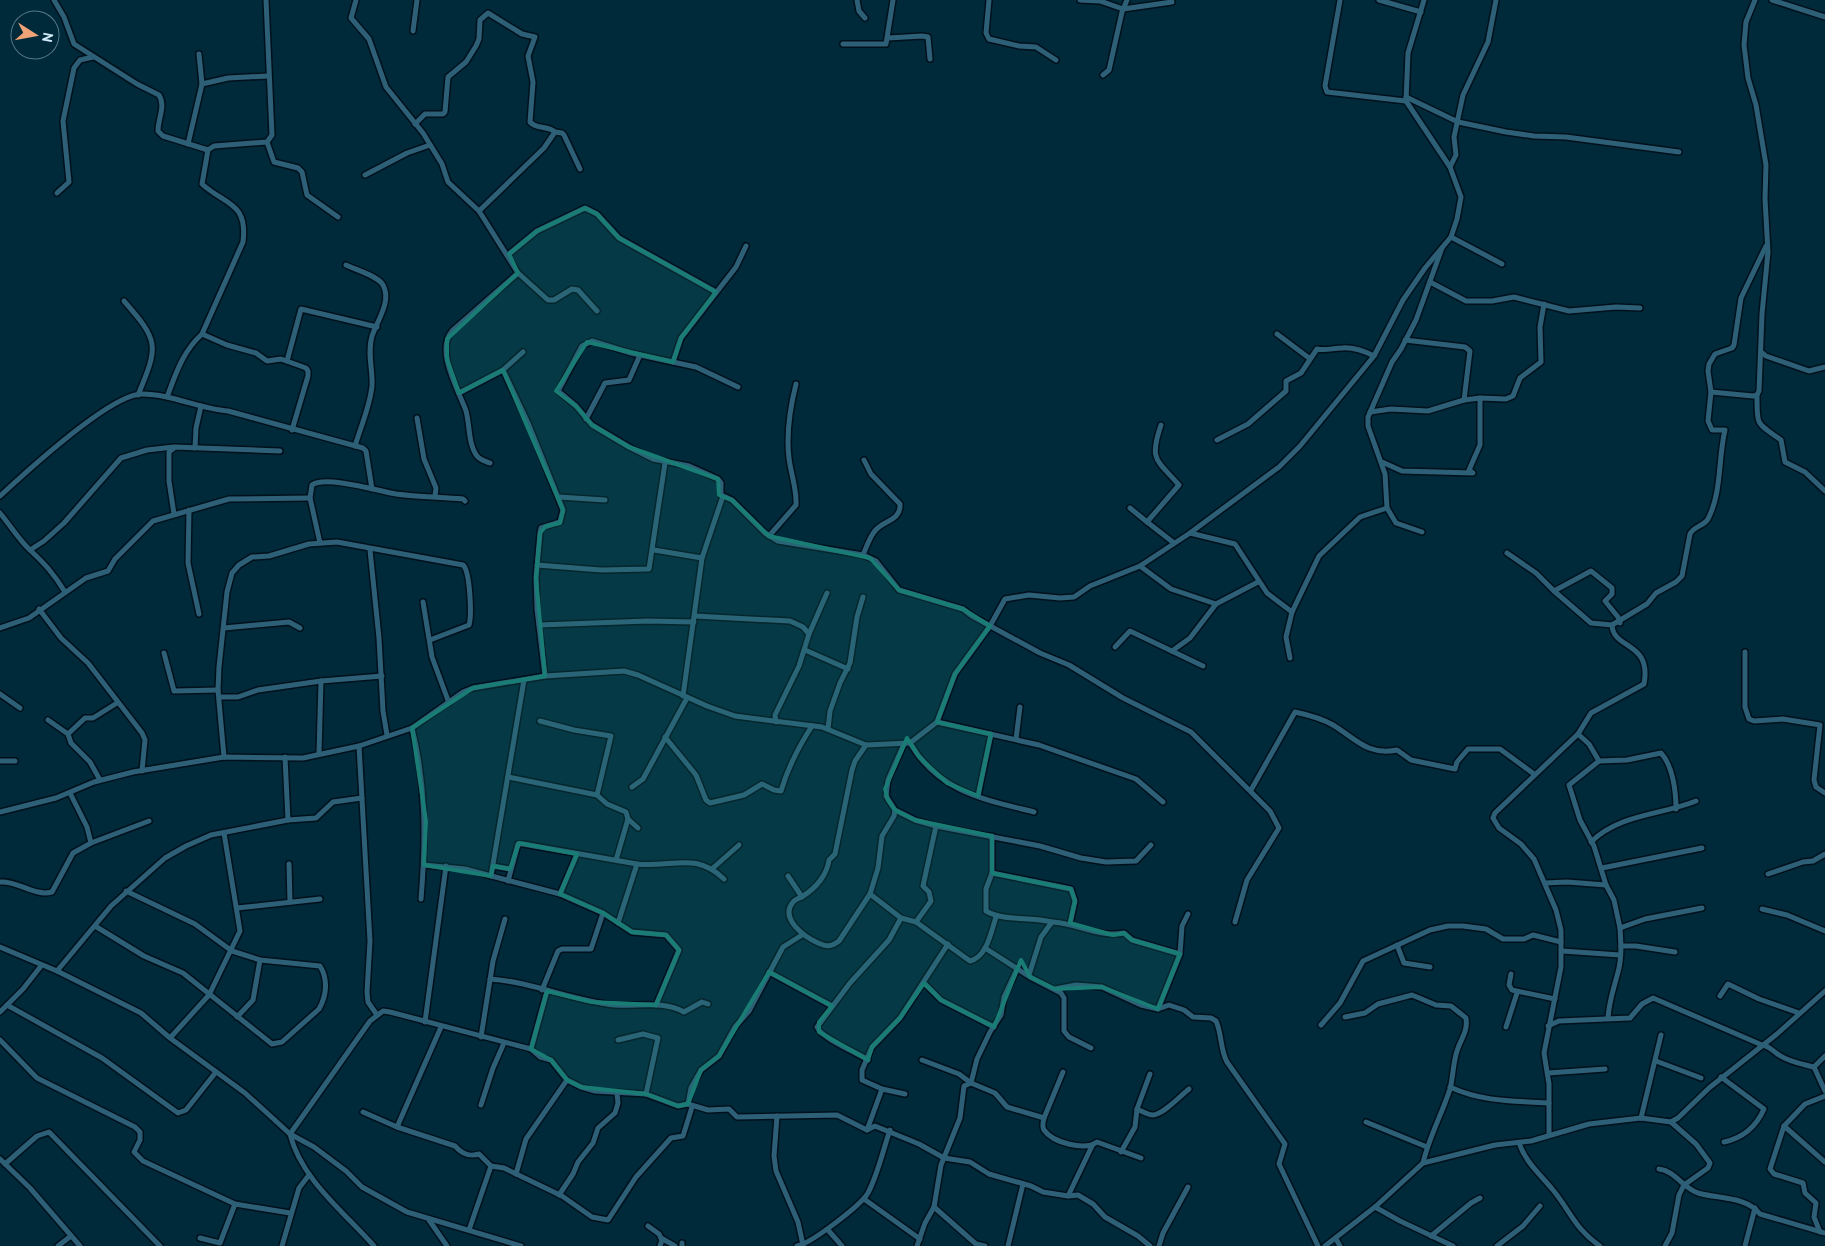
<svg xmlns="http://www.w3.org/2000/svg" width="1825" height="1246" viewBox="0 0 1825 1246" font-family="'PT Sans',sans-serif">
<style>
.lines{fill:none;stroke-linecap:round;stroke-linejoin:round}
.minor-casing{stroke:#00111c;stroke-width:8}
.minor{stroke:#2d5f77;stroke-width:5}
.marked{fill:#197c75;fill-opacity:0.2;stroke:#197c75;stroke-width:4;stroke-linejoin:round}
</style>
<rect width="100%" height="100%" fill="#00293a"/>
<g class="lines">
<g class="minor-casing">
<g id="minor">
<path d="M 54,0 L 64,17 L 74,44 L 137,84 L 159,95 C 166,106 158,118 158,131 L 163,136 L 208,150"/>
<path d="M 356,0 L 351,18 L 369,39 L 386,87 L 423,133 L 442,164 L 448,182 L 479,211 L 518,273 L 548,300 L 554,300 L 572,289 L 578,290 L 597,311"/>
<path d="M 857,0 L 859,11 L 865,18"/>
<path d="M 989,0 L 986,33 L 989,39 L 1019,46 L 1036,47 L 1056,60"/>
<path d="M 1080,0 L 1100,1 L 1123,9 L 1172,2"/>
<path d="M 1340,0 L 1325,86 L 1327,92 L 1406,101"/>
<path d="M 1379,0 L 1421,12"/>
<path d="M 1772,0 L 1825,17"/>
<path d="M 413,31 L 417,0"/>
<path d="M 888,38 L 922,36 L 928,37 L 930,59"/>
<path d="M 843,44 L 886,44 L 893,0"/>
<path d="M 1103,75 L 1109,70 L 1122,12 L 1127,0"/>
<path d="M 202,84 L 228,78 L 268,76"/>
<path d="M 1406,97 L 1458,122 L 1506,132 L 1534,136 L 1566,137 L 1679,152"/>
<path d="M 415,124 L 425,114 L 443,114 L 445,112 L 448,77 L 466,62 L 476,46 L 479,39 L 480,20 L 488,13 L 522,34 L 535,37 L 528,56 L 533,82 L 530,122 C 537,130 548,125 555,132"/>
<path d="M 267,142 L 274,162 L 298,168 L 302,172 L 307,195 L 338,217"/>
<path d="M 188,144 L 202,84 L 199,54"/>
<path d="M 1450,167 L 1456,155 L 1454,137 L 1463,95 L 1488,42 L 1496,0"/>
<path d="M 365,175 L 407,153 L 430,145"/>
<path d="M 57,193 L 69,182 L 63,121 L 74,68 L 80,60 L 93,57"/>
<path d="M 479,211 L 544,148 L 555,132 L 562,133 L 564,135 L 580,169"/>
<path d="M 1451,237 L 1502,264"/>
<path d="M 509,254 L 537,231 L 585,208 L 597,214 L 619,238 L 716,292"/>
<path d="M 346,265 C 356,270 378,276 383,285 C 392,301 377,321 372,336 C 367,353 373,370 372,386 C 370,406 361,426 355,446"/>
<path d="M 1430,282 L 1466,301 L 1492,301 L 1514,297 L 1569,311 L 1616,307 L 1640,308"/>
<path d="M 124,301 C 159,341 159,345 138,395"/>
<path d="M 202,334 L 227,345 L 256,353 L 267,361 L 281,359 L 306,368 L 308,371 L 308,376 L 292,430"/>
<path d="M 1277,334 L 1309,358"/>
<path d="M 1405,340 L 1465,347 L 1470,351 L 1464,400"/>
<path d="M 1761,352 L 1766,356 L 1809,371 L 1825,367"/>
<path d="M 287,361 L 301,309 L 377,327"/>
<path d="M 673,362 L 681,338 L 736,267 L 746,246"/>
<path d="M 503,370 L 528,423 L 563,510 L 560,522 L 541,528 L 540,533 L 536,578 L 537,609 L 545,676"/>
<path d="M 738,387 L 696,367 L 631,353 L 592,341 L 582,346 L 558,391 L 576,406 L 592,425 L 629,447 L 653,459 L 689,466 L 718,479 L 721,483 L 721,495 L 732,500 L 765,533 L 778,541 L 863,555 L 876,561 L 899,590 L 963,609 L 972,616 L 1040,653 L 1069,665 L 1123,698 L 1191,732 L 1270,811 L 1279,828 L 1247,880 L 1235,922"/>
<path d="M 1711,392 L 1708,371 L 1709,364 L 1715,354 L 1732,348 L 1734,345 L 1741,298 L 1766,246"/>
<path d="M 459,393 L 503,370 L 523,352"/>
<path d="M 1757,395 C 1757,427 1756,422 1781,440 L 1785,462 L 1805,472 L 1825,491"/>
<path d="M 167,397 C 176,373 183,351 202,334 L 243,242 C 248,202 225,205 202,184 L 208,150 L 214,146 L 267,142 L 272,135 L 266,0"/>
<path d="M 1370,412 L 1391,409 L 1428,411 L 1464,400 L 1480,398 L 1506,399 L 1513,396 L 1520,378 L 1541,362 L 1540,327 L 1544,304"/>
<path d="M 417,418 L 424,459 L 436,488 L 435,496"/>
<path d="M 586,419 L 605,383 L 629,380 L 640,355"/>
<path d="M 1161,425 C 1149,460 1156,459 1179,485 L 1147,522 L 1174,543"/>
<path d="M 1217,440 L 1248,424 L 1286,391 L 1286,381 L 1301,373 L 1317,349 C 1326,351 1333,348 1342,348 C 1354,347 1364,351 1374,356"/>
<path d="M 195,448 L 196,428 L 201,406"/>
<path d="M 1382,462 L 1402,471 L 1473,473 L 1469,470 L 1480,445 L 1480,398"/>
<path d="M 490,463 C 485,461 480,460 477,456 C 468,444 470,425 466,411 C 459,391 435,351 452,331 L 518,273"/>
<path d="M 0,496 C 25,473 110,394 142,394 C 172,394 199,409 228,411 L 363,448 L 366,451 L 372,489"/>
<path d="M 559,497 L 605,500"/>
<path d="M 1130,508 L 1147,522"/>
<path d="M 1387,508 L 1396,523 L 1422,532"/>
<path d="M 189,510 L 188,563 L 199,614"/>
<path d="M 0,513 C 10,525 19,540 30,550 C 45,564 54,574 65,592"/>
<path d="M 174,514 L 169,481 L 169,452 L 174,448"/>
<path d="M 1190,533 L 1235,544 L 1267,593 L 1292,612"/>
<path d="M 769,536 L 796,505 C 797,489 791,475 789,458 C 786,433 790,408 796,384"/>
<path d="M 320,543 L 310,498 L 312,485 C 325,475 379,491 396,494 C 418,497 441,497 463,499 L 465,501"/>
<path d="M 30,550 L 44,541 L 64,523 L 121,458 L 147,450 L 174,447 L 280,451"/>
<path d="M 370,550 L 379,638 L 383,711 L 387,735"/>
<path d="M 654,550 L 702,558"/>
<path d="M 1507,553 L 1536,573 L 1554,591 L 1591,571 L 1612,588 L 1612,594 L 1605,601 L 1618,617 L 1620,623"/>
<path d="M 863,555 C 866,548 869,539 874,532 C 882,520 901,522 900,504 L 871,474 L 864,460"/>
<path d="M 537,565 L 601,570 L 649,569 L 665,463"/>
<path d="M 1140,566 L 1171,589 L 1216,604 L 1190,638 L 1172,651"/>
<path d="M 1554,591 L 1591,623 L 1612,625"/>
<path d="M 423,602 L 432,657 L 449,703"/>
<path d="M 1216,604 L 1258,582"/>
<path d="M 39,609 L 61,638 L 88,663 L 142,733 L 145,740 L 142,771"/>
<path d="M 695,616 L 790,621 L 803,627 L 809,634"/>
<path d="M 539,625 L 648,621 L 694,622"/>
<path d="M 0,628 L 29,618 L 86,578 L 108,571 L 115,559 L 153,521 L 229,499 L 310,498"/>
<path d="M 224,628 L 289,622 L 300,628"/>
<path d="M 1115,647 L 1130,631 L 1203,666"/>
<path d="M 805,650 L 848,669"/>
<path d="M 1745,652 L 1745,707 L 1749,719 L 1754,721 L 1783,719 L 1820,725 L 1814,780 L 1816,787 L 1825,793"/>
<path d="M 164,653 L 174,691 L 218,690"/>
<path d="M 1290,658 L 1286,637 L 1292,612 L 1319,556 L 1360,517 L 1387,508 L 1385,474 L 1368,426 L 1368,417 L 1392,362 L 1401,349 L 1416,320 L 1442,248"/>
<path d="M 0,694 L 20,708"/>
<path d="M 683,696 L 702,558 L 723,496"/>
<path d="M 220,697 L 238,697 L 258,690 L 321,681 L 382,676"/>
<path d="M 48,720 L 68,734 L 71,743 L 90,762 L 100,780"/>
<path d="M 540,721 L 574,730 L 611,736 L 597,795"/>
<path d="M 776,722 L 775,715 L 799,666 L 809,634 L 827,593"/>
<path d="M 937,722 L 1039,745 L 1136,779 L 1163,802"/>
<path d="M 412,728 C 426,785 426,840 421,899"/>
<path d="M 828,729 L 830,711 L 840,683 L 850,663 L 857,617 L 863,597"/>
<path d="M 68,734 L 85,718 L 93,718 L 117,703"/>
<path d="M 1578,734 L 1589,744 L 1599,761"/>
<path d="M 665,737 L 696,775 L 706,800 L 710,803 L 744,795 L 762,784 L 774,790 L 781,791 C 788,767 799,746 812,726"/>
<path d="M 1016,739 L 1020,707"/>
<path d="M 910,743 C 939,792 983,799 1034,812"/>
<path d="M 904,744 L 888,780 L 886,796 L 895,810 L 915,820 L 936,826 L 1040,846 L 1081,858 L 1106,862 L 1136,861 L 1151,845"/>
<path d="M 866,745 L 855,761 L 852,770 L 835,854 L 829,860 C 827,875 816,888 803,896 C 800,898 795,899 793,902 C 779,919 805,937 818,943 C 827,947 831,947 839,941 L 870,894 L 878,868 L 882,836 L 894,816 L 895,810"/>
<path d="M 359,746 L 370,941 L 367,992 L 368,1002 L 377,1015"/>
<path d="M 319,753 L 321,681"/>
<path d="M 224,757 L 218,690 L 219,667 L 227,592 L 232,573 L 239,565 L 252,557 L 269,556 L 309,544 L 337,542 L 463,565 C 470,571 472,615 469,625 L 430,640"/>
<path d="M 285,757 L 288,820"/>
<path d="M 0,761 L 15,761"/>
<path d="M 508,777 L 597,795 L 607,804 L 626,812 L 628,819 L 616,860"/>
<path d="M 632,787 L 643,779 L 687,698"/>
<path d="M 1251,790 L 1295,712 C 1309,715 1321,718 1333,725 C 1356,739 1368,756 1397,750 L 1411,760 L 1455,769 L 1457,762 L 1468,749 L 1500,749 L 1534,774"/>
<path d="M 70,793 L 87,827 L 91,843"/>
<path d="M 978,796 L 991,734"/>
<path d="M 1676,809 C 1676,792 1673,766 1661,753 L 1627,760 L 1599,761 L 1569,785 L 1580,820 L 1594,846 L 1606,885 L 1614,900 L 1620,928 L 1645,919 L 1702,908"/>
<path d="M 0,812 L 56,798 L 94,782 L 133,772 L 224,757 L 303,758 L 359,746 L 412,728 L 463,692 L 473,688 L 545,676 L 624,671 L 638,675 L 707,706 L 735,716 L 822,727 L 866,745 L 910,743 L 937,722 L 955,674 L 990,626 L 1005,599 L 1029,595 L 1060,598 L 1074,597 L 1090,586 L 1140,566 L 1190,533 L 1279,467 L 1300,446 L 1374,356 L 1403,300 L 1425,268 L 1451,237 L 1457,219 L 1461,197 L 1450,167 L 1406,101 L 1408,53 L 1424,0"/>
<path d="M 628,819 L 638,828"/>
<path d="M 992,836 L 992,873 L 986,889 L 986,911 C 1005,922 1030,916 1052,922"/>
<path d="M 1591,842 C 1619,814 1662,815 1696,801"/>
<path d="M 289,864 L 290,902"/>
<path d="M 424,865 L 465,869 L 560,894 L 603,913 L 632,932 L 666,935 L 679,950 L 656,1005"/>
<path d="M 493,866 L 510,869"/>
<path d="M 713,868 L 739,845"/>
<path d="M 1602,868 L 1702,848"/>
<path d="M 992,873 L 1071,889 L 1075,901 L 1070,924"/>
<path d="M 1768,874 L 1803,862 L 1813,861 L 1825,854"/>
<path d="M 491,876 L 524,680"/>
<path d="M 788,876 L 802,897"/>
<path d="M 508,881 L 518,844 L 523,844 L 637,864 C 672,868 695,851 724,879"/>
<path d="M 0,882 C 17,880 35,897 52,892 L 73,853 L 91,843 L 149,821"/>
<path d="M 1545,883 L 1567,882 L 1606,885"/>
<path d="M 560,894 L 577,854"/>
<path d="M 870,894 L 901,918 L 916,922 L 970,961 C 987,957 991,932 996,917"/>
<path d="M 237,908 L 320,899"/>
<path d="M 1762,909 L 1787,915 L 1825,931"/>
<path d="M 916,922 L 931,901 L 929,892 L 923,886 L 936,826"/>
<path d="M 618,923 L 637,864"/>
<path d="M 95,926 L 144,956 L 183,973 L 272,1044 L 282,1042 L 319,1009 C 327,995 328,979 320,966 L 260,960 L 232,951 L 195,924 L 126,891"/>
<path d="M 1397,945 L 1404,963 L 1430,967"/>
<path d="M 1621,946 L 1636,946 L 1675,952"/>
<path d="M 0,947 L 57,971 L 141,1013 L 170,1038 L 245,1093 L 290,1134 L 314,1147 L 346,1171 L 362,1187 L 407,1212 L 521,1246"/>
<path d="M 985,948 L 1030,977 L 1061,993 L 1064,998 L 1064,1031 L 1069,1037 L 1091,1048"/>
<path d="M 1562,951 L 1620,955"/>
<path d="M 57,971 L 111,906 L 165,858 L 186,846 L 211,835 L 288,820 L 316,818 L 333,802 L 362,798"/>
<path d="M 769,972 L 832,1006"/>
<path d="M 1511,974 L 1509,985 L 1512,990 L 1555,999"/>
<path d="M 1029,975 L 1041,937 L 1052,922 C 1077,923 1099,938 1124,933 L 1132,940 L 1180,954"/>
<path d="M 490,979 C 533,982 573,1001 615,1005 C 638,1007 663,1000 684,1012 L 702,1002 L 708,1004"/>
<path d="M 924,983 L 941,1000 L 994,1027"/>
<path d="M 1055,989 L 1076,985 L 1102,987 L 1141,1005 L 1158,1009 L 1169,1005 L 1184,1010 L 1193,1017 L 1211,1018 L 1216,1021 C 1222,1034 1220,1049 1227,1062 L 1285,1144 L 1279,1164 L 1318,1246"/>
<path d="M 542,990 L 558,951 L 562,949 L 591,949 L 603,913"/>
<path d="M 1720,996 L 1728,984 L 1759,999 L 1799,1013"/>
<path d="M 7,1005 L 102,1058 L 178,1113 L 186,1110 L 216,1072"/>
<path d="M 1158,1009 L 1180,954 L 1182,926 L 1188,914"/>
<path d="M 0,1012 L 23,989 L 41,966"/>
<path d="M 237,1017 L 253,1000 L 260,960"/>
<path d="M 1345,1017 L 1365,1013 L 1378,1004 L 1412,995 L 1436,1005 L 1451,1006 L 1466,1018 C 1468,1032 1461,1038 1457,1051 C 1453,1063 1453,1078 1450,1089 C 1442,1114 1429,1137 1423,1163"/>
<path d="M 1608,1018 C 1609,1001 1614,988 1618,972 C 1622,958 1621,943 1620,928"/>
<path d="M 425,1022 L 446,866"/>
<path d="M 1321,1025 L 1340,1003 L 1363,961 L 1430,930 L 1448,926 L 1463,926 L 1486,929 L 1503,939 L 1524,939 L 1533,935 L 1561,942"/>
<path d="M 1548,1026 L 1559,1021 L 1630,1018 L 1642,1004 L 1653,998 L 1762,1045 C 1770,1046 1772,1051 1779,1055 C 1789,1062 1802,1064 1814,1067"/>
<path d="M 1506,1027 L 1517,993"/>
<path d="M 481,1037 L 493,961 L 505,919"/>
<path d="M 170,1038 L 209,995 L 240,931 L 224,833"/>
<path d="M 0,1040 L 37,1078 L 135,1127 L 140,1132 L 140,1140 L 134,1152 L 143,1161 L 235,1204 L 290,1213"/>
<path d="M 618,1040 L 643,1034 L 658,1038 L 646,1094"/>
<path d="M 531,1049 L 547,991"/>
<path d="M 868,1060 C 856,1052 821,1038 817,1027 L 850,983 L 889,940 L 901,918"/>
<path d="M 922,1060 L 959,1074 L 971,1083 L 995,1093 L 1007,1107 L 1044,1118 L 1063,1072"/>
<path d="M 1656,1061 L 1701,1078"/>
<path d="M 1814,1067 L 1825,1091"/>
<path d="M 1814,1067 L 1825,1056"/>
<path d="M 1548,1073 L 1605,1069"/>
<path d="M 1721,1077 L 1764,1109 C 1756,1127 1743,1138 1724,1142"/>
<path d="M 971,1083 L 977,1059 L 990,1032 L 1001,1015 L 1004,997 L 1018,967"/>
<path d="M 1450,1087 C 1482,1102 1515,1101 1549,1103"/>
<path d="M 905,1094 L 882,1089 L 862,1080 L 862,1070 L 872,1047 L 900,1018 L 948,944"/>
<path d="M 688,1104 L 691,1088 L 701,1070 L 719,1056 L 735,1027 L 749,1011 L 783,947 L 802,935"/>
<path d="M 481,1105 L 493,1068 L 504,1043"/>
<path d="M 1137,1109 C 1142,1111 1148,1115 1153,1115 C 1164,1114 1180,1096 1189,1089"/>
<path d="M 363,1112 L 397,1127 L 455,1146 C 462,1154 469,1157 479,1154 L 491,1166 L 504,1168 L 562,1196 L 592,1217 L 608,1220 L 636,1177 L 671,1138 L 683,1136 L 692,1107"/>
<path d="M 777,1116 L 774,1156 L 776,1171 L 798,1222 L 803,1245"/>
<path d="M 1044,1118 C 1043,1122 1042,1127 1044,1130 C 1053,1143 1085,1151 1097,1142 L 1141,1158"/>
<path d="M 1641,1118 L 1661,1035"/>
<path d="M 1366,1122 L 1427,1147"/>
<path d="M 1784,1126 L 1825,1162"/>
<path d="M 397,1127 L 441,1027"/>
<path d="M 867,1130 L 882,1089"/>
<path d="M 290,1134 L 370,1021 L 383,1011 L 390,1012 L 531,1049 L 540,1057 L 551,1060 L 567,1080 L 581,1087 L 595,1091 L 646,1094 L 678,1106 L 688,1104 L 708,1110 L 729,1109 L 737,1117 L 837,1115 L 867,1130 L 875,1126 L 919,1144 L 944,1158 L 970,1162 L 989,1174 L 1031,1186 L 1043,1192 L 1068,1196 L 1078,1195 L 1093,1204 L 1105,1217 L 1138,1236 L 1150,1246"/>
<path d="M 290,1134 C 301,1179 344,1212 374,1246"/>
<path d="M 1549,1134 L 1549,1084 L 1544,1053 L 1561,967 L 1561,930 L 1556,910 L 1534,859 L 1521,844 L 1499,828 L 1493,818 L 1495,813 L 1578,734 L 1591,713 L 1644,684 C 1652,641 1613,650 1612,625 L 1647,604 L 1656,593 L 1676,582 L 1682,576 L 1690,534 C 1694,526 1704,526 1708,519 C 1722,492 1718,459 1725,430 L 1712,430 L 1708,421 L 1711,392 L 1753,396 L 1757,395 L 1759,391 L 1762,314 L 1768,252 L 1765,199 L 1766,165 L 1756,105 L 1748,78 L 1744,45 L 1746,22 L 1755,0"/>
<path d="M 1519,1143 C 1526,1163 1540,1174 1553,1190 C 1571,1212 1575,1229 1600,1246"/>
<path d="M 1121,1152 L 1135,1127 L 1137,1109 L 1150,1074"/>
<path d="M 0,1159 L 30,1188 L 80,1246"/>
<path d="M 5,1164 L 37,1136 L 49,1132 L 160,1246"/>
<path d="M 1659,1169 C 1675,1171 1683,1188 1698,1193 C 1718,1199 1746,1196 1760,1214 L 1825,1233"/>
<path d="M 516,1174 L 526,1139 L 567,1080"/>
<path d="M 559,1195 L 573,1174 L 578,1162 L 593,1143 L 598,1128 L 615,1113 L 618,1103 L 617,1093"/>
<path d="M 1068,1196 L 1092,1146"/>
<path d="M 864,1199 L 920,1239"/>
<path d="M 934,1207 L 976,1244 L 985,1246"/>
<path d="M 1375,1207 L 1400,1221 L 1453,1246"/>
<path d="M 429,1220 L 447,1246"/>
<path d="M 648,1226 L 659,1234 L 662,1240 L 660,1246"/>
<path d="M 469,1230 L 491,1166"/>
<path d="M 828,1230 L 842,1246"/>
<path d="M 1820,1232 L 1814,1217 L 1816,1203 L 1805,1193 L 1803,1183 L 1774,1174 L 1770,1169 L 1784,1126 L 1805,1104 L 1825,1096"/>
<path d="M 1431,1236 L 1471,1203 L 1480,1198"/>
<path d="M 200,1238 L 220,1243 L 235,1204"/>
<path d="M 661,1238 L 675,1246"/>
<path d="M 1336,1239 L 1340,1246"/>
<path d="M 58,1246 L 71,1236"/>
<path d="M 282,1246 L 299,1188 L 309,1175"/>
<path d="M 682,1246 L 682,1243"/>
<path d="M 797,1246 C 812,1243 861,1205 868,1193 C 878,1174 883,1150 890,1130"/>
<path d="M 917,1246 L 925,1223 L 934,1207 L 941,1165 L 960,1118 L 964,1086 L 971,1083"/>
<path d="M 1008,1246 L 1023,1184"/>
<path d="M 1159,1246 L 1163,1233 L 1188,1187"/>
<path d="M 1325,1246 L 1375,1207 L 1423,1163 L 1495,1145 L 1531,1141 L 1589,1124 L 1641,1118 L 1671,1122 L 1678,1118 L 1709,1088 L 1777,1034 L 1825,991"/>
<path d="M 1497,1246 L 1523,1226 L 1540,1206"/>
<path d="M 1665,1246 L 1672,1233 L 1679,1195 L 1684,1185 L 1708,1168 L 1710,1163 L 1696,1144 L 1671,1122"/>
<path d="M 1745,1246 L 1755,1208"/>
</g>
</g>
<use href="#minor" class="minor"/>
</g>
<path class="marked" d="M 585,208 L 597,214 L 619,238 L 716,292 L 681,338 L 673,362 L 587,342 L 556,391 L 576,406 L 592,425 L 629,447 L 718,479 L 719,495 L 732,500 L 769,536 L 870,558 L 899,590 L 963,609 L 990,626 L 955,674 L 937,722 L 991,734 L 978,796 L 947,783 L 919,757 L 907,738 L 885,789 L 888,800 L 895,810 L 915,820 L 992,836 L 992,873 L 1071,889 L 1075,901 L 1070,923 L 1113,935 L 1124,933 L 1132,940 L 1180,954 L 1158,1009 L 1102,987 L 1055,989 L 1030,977 L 1021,960 L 994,1027 L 941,1000 L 924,983 L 900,1018 L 872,1047 L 868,1060 L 819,1032 L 819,1022 L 832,1006 L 769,972 L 719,1056 L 701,1070 L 688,1104 L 678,1106 L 646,1094 L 581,1087 L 567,1080 L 551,1060 L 531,1049 L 547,991 L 592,1002 L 656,1005 L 679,950 L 666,935 L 632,932 L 603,913 L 560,894 L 577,854 L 519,843 L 510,869 L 493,866 L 491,876 L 424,865 L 426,821 L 412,728 L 473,688 L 545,676 L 536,578 L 540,533 L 546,526 L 560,523 L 563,510 L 503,370 L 459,393 L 447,359 L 447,339 L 518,273 L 509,254 L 537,231 Z"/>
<g transform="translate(35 35) rotate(101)"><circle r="24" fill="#00293a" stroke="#557888"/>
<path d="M0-4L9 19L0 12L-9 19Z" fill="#efa377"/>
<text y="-8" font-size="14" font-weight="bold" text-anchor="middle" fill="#d4eefc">N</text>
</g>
</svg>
